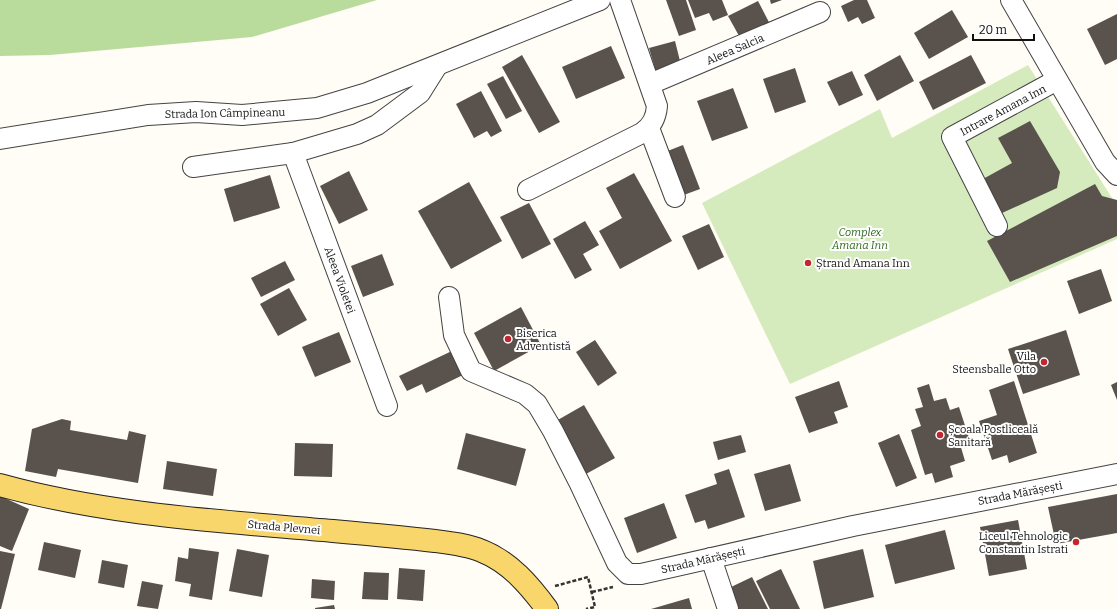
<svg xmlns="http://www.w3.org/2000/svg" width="1117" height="609" viewBox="0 0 1117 609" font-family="Bitter,serif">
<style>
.green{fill:#d5ebbd}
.forest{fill:#b9dc9c}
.building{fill:#5a524d}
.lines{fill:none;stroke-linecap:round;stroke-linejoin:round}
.minor-casing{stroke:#444;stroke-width:22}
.major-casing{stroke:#222;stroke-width:24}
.path{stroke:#333;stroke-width:2.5;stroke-dasharray:4 2;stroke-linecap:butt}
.minor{stroke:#fff;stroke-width:20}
.major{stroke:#f9d66b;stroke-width:22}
.poi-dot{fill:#c4262e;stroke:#fff;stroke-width:1.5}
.labels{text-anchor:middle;stroke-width:4;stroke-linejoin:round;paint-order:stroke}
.street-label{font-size:11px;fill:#111;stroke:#fff}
.park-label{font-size:11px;font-style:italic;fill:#2f6b1f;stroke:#fff}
.poi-label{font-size:11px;fill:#111;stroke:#fff;text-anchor:start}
</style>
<rect width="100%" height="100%" fill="#fffdf5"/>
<path class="green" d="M 1028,65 L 1117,206 L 1117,239 L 790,384 L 702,203 L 880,109 L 892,138 Z"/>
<path class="forest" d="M 0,0 L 377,0 L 252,37 L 50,55 L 0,56 Z"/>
<g class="building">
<path d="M 666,0 L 686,0 L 696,30 L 679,36 Z"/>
<path d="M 688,0 L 722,0 L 728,15 L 713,21 L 709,13 L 695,18 Z"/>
<path d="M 770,0 L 782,0 L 771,4 Z"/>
<path d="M 854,0 L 867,0 L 875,18 L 862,24 L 858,17 L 848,22 L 841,6 Z"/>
<path d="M 758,1 L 772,28 L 743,43 L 728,16 Z"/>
<path d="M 952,10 L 968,37 L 929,59 L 914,33 Z"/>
<path d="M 1117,14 L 1117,59 L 1105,65 L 1087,29 Z"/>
<path d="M 675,41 L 681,65 L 656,72 L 649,48 Z"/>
<path d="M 611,46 L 625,78 L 576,99 L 562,67 Z"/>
<path d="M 522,55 L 560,122 L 539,133 L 502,67 Z"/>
<path d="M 900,55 L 914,81 L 877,101 L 864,75 Z"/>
<path d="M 971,55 L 986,83 L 933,110 L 919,82 Z"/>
<path d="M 795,68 L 806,102 L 775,113 L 763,79 Z"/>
<path d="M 852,71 L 863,95 L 839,106 L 827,82 Z"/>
<path d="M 503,76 L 522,111 L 506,119 L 487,84 Z"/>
<path d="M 733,88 L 748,128 L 712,141 L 697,101 Z"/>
<path d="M 481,91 L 502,131 L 491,137 L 487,131 L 474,138 L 456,104 Z"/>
<path d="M 1030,121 L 1060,172 L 1057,188 L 1002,213 L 983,179 L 1012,163 L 998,138 Z"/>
<path d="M 683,145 L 700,189 L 681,196 L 665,152 Z"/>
<path d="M 349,171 L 368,210 L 339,224 L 320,186 Z"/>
<path d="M 634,173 L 672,241 L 620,269 L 599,231 L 622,218 L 606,188 Z"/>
<path d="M 270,175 L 280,208 L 234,222 L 224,189 Z"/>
<path d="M 469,182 L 502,241 L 451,269 L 418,211 Z"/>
<path d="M 1095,184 L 1102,196 L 1117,200 L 1117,236 L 1010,282 L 987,241 Z"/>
<path d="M 529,203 L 551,244 L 522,259 L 500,217 Z"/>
<path d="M 585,221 L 599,245 L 583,254 L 592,270 L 575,279 L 553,239 Z"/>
<path d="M 709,224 L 724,257 L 698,270 L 682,236 Z"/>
<path d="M 382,254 L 394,285 L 363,297 L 351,266 Z"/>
<path d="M 285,261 L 295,280 L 261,297 L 251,278 Z"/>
<path d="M 1101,269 L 1112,301 L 1079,314 L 1067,281 Z"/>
<path d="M 289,288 L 307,320 L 278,336 L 260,304 Z"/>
<path d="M 521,307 L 541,345 L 494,371 L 474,333 Z"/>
<path d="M 1066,330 L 1080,375 L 1023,394 L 1008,349 Z"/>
<path d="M 339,332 L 351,362 L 315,377 L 302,347 Z"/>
<path d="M 595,340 L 617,373 L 598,386 L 576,352 Z"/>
<path d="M 454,350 L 465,374 L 426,393 L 422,384 L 407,391 L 399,376 Z"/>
<path d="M 839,381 L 848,407 L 834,412 L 838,423 L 809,433 L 795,397 Z"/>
<path d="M 1014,381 L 1037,453 L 1009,463 L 1007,455 L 992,460 L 979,421 L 997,415 L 989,390 Z"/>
<path d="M 1117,382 L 1117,400 L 1111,385 Z"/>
<path d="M 929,384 L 934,401 L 946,398 L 950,410 L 959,407 L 970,441 L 960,444 L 965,461 L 950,466 L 953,477 L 935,483 L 932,473 L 925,475 L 911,430 L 921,426 L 915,409 L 923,407 L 917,388 Z"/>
<path d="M 584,405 L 615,458 L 586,474 L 556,421 Z"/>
<path d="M 62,419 L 71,421 L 70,430 L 127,440 L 129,431 L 146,435 L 138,483 L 58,469 L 56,477 L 25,471 L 32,429 Z"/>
<path d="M 466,433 L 526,449 L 516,486 L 457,469 Z"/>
<path d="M 899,434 L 917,478 L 896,487 L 878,443 Z"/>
<path d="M 741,435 L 746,452 L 718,460 L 713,442 Z"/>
<path d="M 295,443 L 333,444 L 332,477 L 294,476 Z"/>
<path d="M 167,461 L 217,469 L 213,496 L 163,489 Z"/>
<path d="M 790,464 L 801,501 L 765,511 L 754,474 Z"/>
<path d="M 729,469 L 745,517 L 708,529 L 705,520 L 695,523 L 685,495 L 717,484 L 714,474 Z"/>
<path d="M 1117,494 L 1117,533 L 1056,544 L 1048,507 Z"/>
<path d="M 0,496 L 29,509 L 12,551 L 0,546 Z"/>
<path d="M 664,503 L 677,538 L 637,553 L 624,518 Z"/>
<path d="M 1018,520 L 1027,569 L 989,576 L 980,527 Z"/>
<path d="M 945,530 L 955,569 L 895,584 L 885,545 Z"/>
<path d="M 44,542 L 81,550 L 75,578 L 38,570 Z"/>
<path d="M 189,548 L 219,552 L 212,600 L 189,596 L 191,584 L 175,581 L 178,557 L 188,559 Z"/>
<path d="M 237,549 L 269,555 L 262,597 L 229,591 Z"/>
<path d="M 863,549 L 874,597 L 824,609 L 813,561 Z"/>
<path d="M 0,551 L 15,554 L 1,609 L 0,609 Z"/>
<path d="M 102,560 L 128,565 L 124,588 L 98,583 Z"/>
<path d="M 399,568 L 425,570 L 423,601 L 397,599 Z"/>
<path d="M 781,569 L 800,609 L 770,609 L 756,581 Z"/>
<path d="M 364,572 L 389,573 L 388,600 L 362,599 Z"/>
<path d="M 752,577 L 768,609 L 739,609 L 729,588 Z"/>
<path d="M 312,579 L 335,581 L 334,600 L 311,598 Z"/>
<path d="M 142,581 L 163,585 L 158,609 L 137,606 Z"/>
<path d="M 689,598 L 692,609 L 651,609 Z"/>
<path d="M 334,605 L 335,609 L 315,609 L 315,608 Z"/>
</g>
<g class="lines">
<g class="minor-casing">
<g id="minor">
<path d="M 1011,0 L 1105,162 L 1117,175"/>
<path d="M 650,84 L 820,12"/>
<path d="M 649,128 L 675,197"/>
<path d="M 0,139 L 148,115 L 196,112 L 242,115 L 317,108 L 367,93 L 600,0"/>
<path d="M 193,167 L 293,153"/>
<path d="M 528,190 L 642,133 C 652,126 656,118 657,106 L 620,0"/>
<path d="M 997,226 L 952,137 L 1057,80"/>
<path d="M 449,297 L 454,335 L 471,371 L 525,394 L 537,404 L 553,431 L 580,484 L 617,563 L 628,574 L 641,574 L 853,526 L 1117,474"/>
<path d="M 387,406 L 293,153 L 357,134 L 377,125 L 420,93 L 437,66"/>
<path d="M 711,558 L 728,609"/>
</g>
</g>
<g class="major-casing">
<path id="major" d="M 0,485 C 108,515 221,521 333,531 C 367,534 401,537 435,541 C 451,543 468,545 482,551 C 510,562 530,586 547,609"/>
</g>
<g class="path">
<path d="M 555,586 L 588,577 L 595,607 L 586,609"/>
<path d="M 592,592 L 613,587"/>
</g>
<use href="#minor" class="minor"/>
<use href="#major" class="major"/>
</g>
<g class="poi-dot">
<circle cx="808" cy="263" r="4"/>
<circle cx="508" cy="339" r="4"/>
<circle cx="1044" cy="362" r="4"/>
<circle cx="940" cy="435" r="4"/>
<circle cx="1076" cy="542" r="4"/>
</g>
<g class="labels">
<g class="street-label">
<text transform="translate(735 49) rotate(-23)" y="4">Aleea Salcia</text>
<text transform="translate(1003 110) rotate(-28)" y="4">Intrare Amana Inn</text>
<text transform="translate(225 113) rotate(-1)" y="4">Strada Ion Câmpineanu</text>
<text transform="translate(340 280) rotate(70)" y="4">Aleea Violetei</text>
<text transform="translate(1020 493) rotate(-11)" y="4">Strada Mărășești</text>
<text transform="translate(284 527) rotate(5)" y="4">Strada Plevnei</text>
<text transform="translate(703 560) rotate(-13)" y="4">Strada Mărășești</text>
</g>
<g class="park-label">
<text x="860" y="236">Complex<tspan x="860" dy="13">Amana Inn</tspan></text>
</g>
<g class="poi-label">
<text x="816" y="267">Ștrand Amana Inn</text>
<text x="516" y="337">Biserica<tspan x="516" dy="13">Adventistă</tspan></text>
<text x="1036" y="360" text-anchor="end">Vila<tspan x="1036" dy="13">Steensballe Otto</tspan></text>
<text x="948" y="433">Școala Postliceală<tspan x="948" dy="13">Sanitară</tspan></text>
<text x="1068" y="540" text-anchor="end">Liceul Tehnologic<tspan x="1068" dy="13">Constantin Istrati</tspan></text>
</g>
</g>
<path d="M973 34v6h61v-6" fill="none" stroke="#111111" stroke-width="2"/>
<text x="979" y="34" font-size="12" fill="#111111" stroke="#ffffff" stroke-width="3" paint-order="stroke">20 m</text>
</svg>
